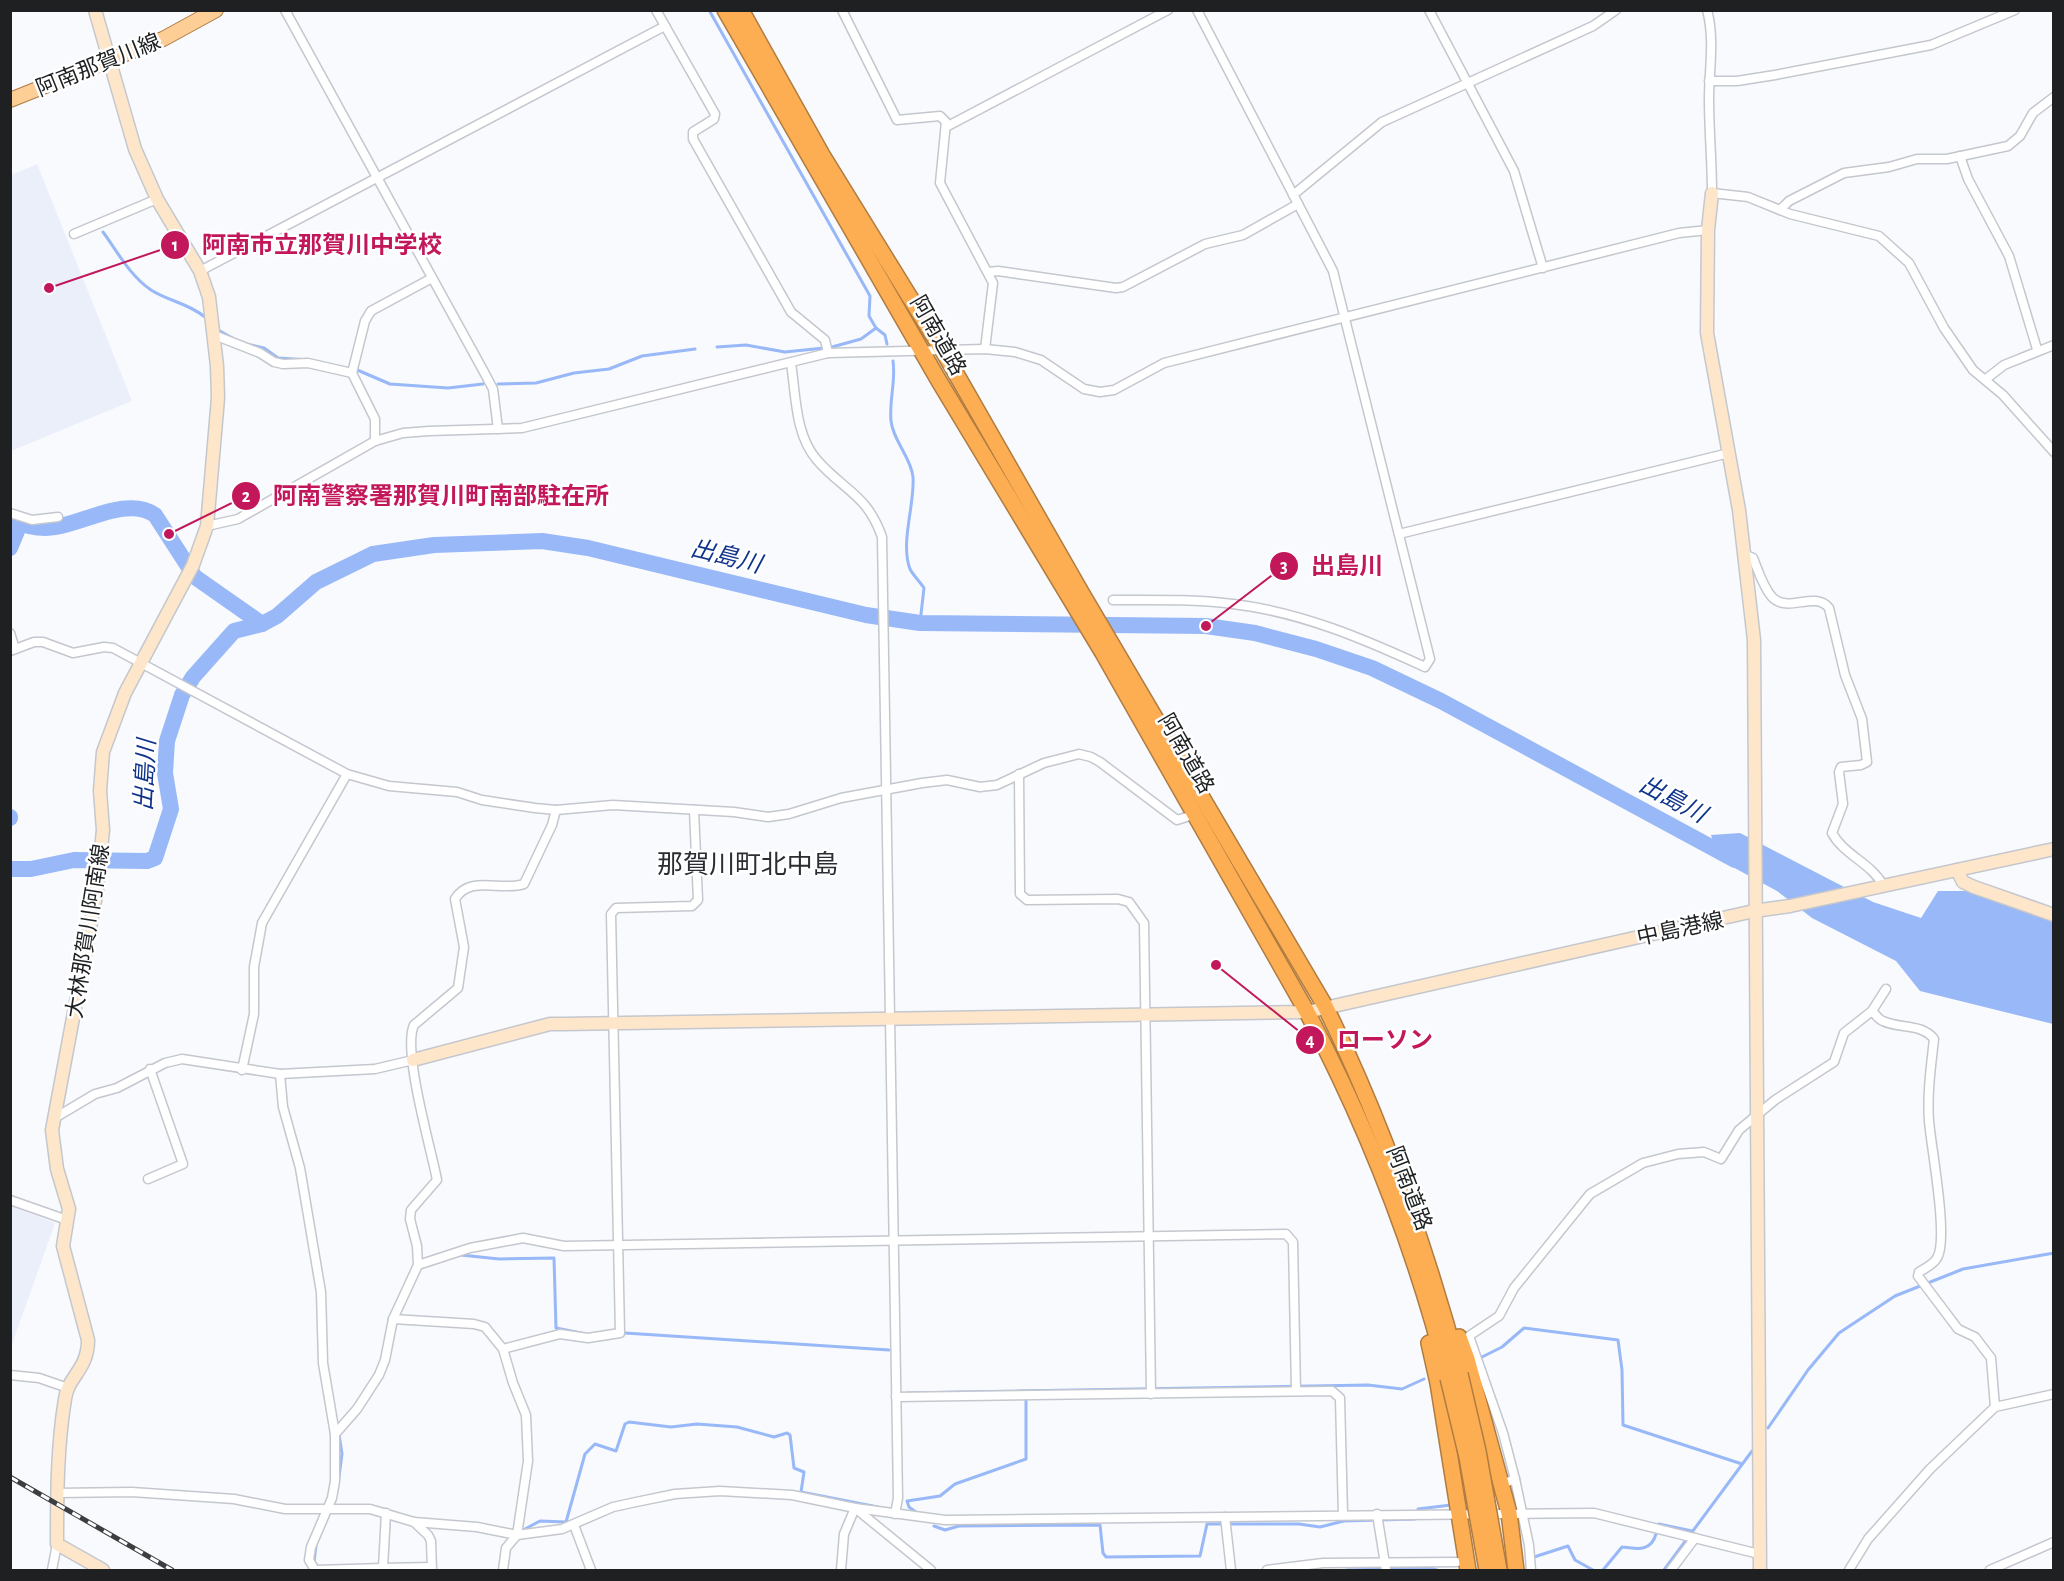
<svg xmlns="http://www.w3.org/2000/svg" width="2064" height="1581" viewBox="0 0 2064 1581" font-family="'Alegreya Sans','Noto Sans JP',sans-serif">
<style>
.built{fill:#eaeffa}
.water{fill:#98b8f8}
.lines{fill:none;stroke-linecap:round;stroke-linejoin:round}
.stream{stroke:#98b8f8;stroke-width:3}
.river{stroke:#98b8f8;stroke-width:16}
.street-casing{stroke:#c4c7ce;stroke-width:11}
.secondary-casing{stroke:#c4c7ce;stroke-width:15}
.primary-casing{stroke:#af7c41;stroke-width:16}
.highway-casing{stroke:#af7c41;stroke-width:18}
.street{stroke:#fff;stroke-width:8}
.secondary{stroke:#fee6cb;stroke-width:12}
.primary{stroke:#fece97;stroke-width:14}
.highway{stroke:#fdad52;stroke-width:15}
.rail-casing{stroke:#3c3e40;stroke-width:5}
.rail{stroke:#fff;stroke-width:3;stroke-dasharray:9;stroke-linecap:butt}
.highway-bridge-casing{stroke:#af7c41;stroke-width:18;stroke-linecap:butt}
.highway-bridge{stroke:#fdad52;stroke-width:15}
.labels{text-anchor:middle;stroke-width:5;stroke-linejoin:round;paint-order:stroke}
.street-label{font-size:22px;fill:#1e2022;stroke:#fff}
.water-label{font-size:24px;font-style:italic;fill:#10348c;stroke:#fff}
.quarter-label{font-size:26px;fill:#2a2d32;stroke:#fff}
.leader{fill:none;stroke:#c2185b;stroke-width:2}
.callout-dot{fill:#c2185b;stroke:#fff;stroke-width:2}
.mark-label{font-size:18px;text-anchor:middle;font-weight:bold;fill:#fff}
.callout-label{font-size:24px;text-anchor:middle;font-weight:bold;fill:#c2185b;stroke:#fff;stroke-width:5;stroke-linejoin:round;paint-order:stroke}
</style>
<rect width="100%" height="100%" fill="#f8fafe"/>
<g class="built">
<path d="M 37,164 L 132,401 L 11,451 L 11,175 Z"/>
<path d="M 11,1206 L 55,1223 L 11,1347 L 10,1206 Z"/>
</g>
<path class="water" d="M 1740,833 L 1873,902 L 1921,918 L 1938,891 L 1972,891 L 2053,922 L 2053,1024 L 1920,991 L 1896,961 L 1812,918 L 1777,891 L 1718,859 L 1711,835 Z"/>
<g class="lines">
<g class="stream">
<path d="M 709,10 L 870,296 L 869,316 L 876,328"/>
<path d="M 103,232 C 117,251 130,276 151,290 C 168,301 188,303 205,317"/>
<path d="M 220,331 L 234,339"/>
<path d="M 251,345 L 264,348 L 278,358 L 310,360"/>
<path d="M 717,347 L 746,345 L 785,352 L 824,348"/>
<path d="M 832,347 L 861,339 L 876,328 L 885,335 L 887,344"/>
<path d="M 893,361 C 896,381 889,400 891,421 C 893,441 911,457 913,477 C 915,504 900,543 910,569 C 913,575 920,582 924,588 L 920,623"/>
<path d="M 355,369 L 390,384 L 448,388 L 483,384"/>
<path d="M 498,384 L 536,383 L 574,373 L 609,369 L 642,356 L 695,349"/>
<path d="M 461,1255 L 499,1259 L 554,1258 L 556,1328 L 581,1333"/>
<path d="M 625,1333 L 889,1350"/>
<path d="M 1482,1357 L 1502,1347 L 1524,1328 L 1618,1340 L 1622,1370 L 1623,1425 L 1742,1464"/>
<path d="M 907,1393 L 1368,1385 L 1402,1389 L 1424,1379"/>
<path d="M 1768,1428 L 1808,1370 L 1839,1333 L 1895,1296 L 1963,1269 L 2054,1253"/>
<path d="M 338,1484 L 342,1454 L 339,1434"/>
<path d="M 1418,1509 L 1451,1505"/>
<path d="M 917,1513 L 909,1507 L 907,1501 L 940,1496 L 955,1484 L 1026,1459 L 1026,1400"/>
<path d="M 1659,1524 L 1692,1531"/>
<path d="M 934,1526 L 945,1530 L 959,1526 L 1100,1525 L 1103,1553 L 1106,1557 L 1200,1556 L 1207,1524 L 1299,1524 L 1320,1527 L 1344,1521 L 1415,1519"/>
<path d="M 525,1529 L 540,1521 L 566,1522 L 585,1454 L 595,1444 L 616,1451 L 625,1424 L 629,1422 L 671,1427 L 697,1424 L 737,1427 L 774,1437 L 787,1433 L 790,1435 L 794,1468 L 804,1472 L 801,1492 L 878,1507"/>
<path d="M 316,1545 L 314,1562 L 320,1569"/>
<path d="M 1531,1558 L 1568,1546 L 1575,1560 L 1593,1570"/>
<path d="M 1346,1570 L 1430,1568 L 1437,1570"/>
<path d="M 1603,1570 L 1622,1547 C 1637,1549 1651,1552 1656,1534"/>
<path d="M 1664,1570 L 1752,1451"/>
</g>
<g class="river">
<path d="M 10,520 C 25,526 40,530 56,527 C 86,522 128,496 155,515 L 195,577 L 262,624"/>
<path d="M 10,548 L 20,524"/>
<path d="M 10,817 L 10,818"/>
<path d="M 10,869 L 31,869 L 74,860 L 147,861 L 155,858 L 171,809 L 165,773 L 167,741 L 182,695 L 193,677 L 234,631 L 262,624 L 277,616 L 316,582 L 373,554 L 434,545 L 542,541 L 588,548 L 866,615 L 920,623 L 1206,626 L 1255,633 L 1316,649 L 1372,668 L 1441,701 L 1735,860"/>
</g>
<g class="street-casing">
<g id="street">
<path d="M 285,10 L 484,372 L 493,389 L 498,429"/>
<path d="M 656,10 L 715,114 L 714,119 L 693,132 L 693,139 L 791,312 L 825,340 L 828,353"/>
<path d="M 842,10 L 897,120 L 940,116 L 946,122 L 940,183 L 993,283 L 985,349"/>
<path d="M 1429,10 L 1514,171 L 1543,268"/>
<path d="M 1707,10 C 1715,39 1709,70 1709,99 C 1709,130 1712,162 1712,193 L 1748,197 L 1790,214 L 1879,236 L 1909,263 L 1944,328 L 1973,370 L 2003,395 L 2054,452"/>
<path d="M 1709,81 L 1737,81 L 1775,75 L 1931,45 L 2015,10"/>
<path d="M 946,127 L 1168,10"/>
<path d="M 1960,156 L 1968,179 L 2009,256 L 2037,349"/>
<path d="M 1293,195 L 1382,122 L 1593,26 L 1616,10"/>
<path d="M 1780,210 L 1789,201 L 1844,173 L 1889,167 L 1917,159 L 1947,159 L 2008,146 L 2020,136 L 2033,113 L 2054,97"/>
<path d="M 74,234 L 157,199"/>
<path d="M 200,271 L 665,26"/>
<path d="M 988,272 L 998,271 L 1116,288 L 1123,287 L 1205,244 L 1243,235 L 1298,204"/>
<path d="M 214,335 L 260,353 L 274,362 L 283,364 L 308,363 L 352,373"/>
<path d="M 791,363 C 796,396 795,435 817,460 C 844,491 867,494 882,537 L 898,1498 L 895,1514"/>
<path d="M 1986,379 L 2004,365 L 2054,345"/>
<path d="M 375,441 L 375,419 L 352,373 L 365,321 L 371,311 L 432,278"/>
<path d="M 10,513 L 32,520 L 58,517"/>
<path d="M 207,526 L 238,519 L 375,441 L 403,433 L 429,431 L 522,428 L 828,353 L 985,349 L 1015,352 L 1041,360 L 1084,389 L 1100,392 L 1114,390 L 1164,363 L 1679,233 L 1708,230"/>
<path d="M 1399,534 L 1729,453"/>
<path d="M 1746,555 L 1753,558 C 1758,570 1763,587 1772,597 C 1788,614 1814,590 1829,608 L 1845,675 L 1862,719 L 1867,762 L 1861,765 L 1841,767 L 1839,772 L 1843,804 L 1832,833 C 1844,855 1871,863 1883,885"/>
<path d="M 1113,600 C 1153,600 1192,599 1233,604 C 1301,612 1364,639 1425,667 L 1430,659 L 1333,271 L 1197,10"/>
<path d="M 10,633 L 15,649"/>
<path d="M 10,651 L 34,642 L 43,642 L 73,653 L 104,647 L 113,648 L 347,774 L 389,786 L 457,792 L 482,800 L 535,808 L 556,810 L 613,805 L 734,812 L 768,817 L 789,814 L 841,798 L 922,783 L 947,780 L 980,787 L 997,785 L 1044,763 L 1079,754 L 1091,757 L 1100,762 L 1177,820 L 1196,814"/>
<path d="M 1019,774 L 1020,894 L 1027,900 L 1118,899 L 1129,902 L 1144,923 L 1151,1394"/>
<path d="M 1872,1011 C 1875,1014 1879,1020 1883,1021 C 1899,1029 1922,1023 1934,1039 C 1931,1066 1927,1094 1929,1121 C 1931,1147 1949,1239 1937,1258 C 1934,1264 1924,1269 1919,1272 L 1918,1276 L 1958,1329 L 1975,1337 L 1991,1358 L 1995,1407"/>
<path d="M 242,1070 L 254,1014 L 254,967 L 262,923 L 347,774"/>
<path d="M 280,1074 L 283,1107 L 300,1168 L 321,1292 L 323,1363 L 335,1434 L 335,1481 L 332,1498 L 311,1547 L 309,1560 L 315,1570"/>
<path d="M 53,1119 L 95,1094 L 117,1088 L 165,1063 L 182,1059 L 280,1074 L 375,1069 L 413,1060"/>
<path d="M 148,1179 L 183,1164 L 150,1069"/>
<path d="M 10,1200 L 67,1220"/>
<path d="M 418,1265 L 470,1248 L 523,1238 L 564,1246 L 1286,1234 L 1293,1242 L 1296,1391"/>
<path d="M 393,1319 L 474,1324 L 485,1327 L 503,1349 L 513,1383 L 526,1415 L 528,1461 L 517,1535 L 506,1548 L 503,1570"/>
<path d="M 503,1349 L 560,1334 L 588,1338 L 620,1333 L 611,914 L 616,908 L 692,906 L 698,900 L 694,810"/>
<path d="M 10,1375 L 39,1378 L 68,1388"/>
<path d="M 896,1397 L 1332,1391 L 1340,1398 L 1343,1515"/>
<path d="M 335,1434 L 357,1409 L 379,1375 L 385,1360 L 393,1319 L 418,1265 L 417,1246 L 410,1219 L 411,1210 L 437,1180 C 431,1148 402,1050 414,1025 L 458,988 L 464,947 L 455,899 C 470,874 501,892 524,884 L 552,825 L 556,810"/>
<path d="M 1515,1479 L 1529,1545 L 1531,1570"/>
<path d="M 1502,1484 L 1515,1479 L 1503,1433 L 1469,1336 L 1499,1316 L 1514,1288 L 1590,1194 L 1643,1163 L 1678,1154 L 1704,1152 L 1721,1159 L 1739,1130 L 1775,1100 L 1834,1062 L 1844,1033 L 1872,1011 L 1886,989"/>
<path d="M 57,1493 L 132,1492 L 234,1499 L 285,1509 L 370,1509 L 414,1522 L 477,1527 L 517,1535 L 562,1529 L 613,1507 L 636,1502 L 675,1494 L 720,1491 L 792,1495 L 855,1508 L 945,1520 L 1594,1513 L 1759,1554"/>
<path d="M 386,1513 L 383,1568 L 431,1567"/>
<path d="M 1377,1514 L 1386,1570"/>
<path d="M 1225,1517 L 1231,1570"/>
<path d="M 414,1522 L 428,1535 L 431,1541 L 432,1570"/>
<path d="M 574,1525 L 591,1570"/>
<path d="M 52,1570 L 57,1544"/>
<path d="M 316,1570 L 383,1568"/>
<path d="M 841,1570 L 844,1534 L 855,1508 L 931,1570"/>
<path d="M 1267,1570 L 1323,1563 L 1457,1562"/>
<path d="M 1671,1570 L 1695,1538"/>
<path d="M 1849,1570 L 1868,1539 L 1930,1469 L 1995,1407 L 2054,1394"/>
<path d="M 1990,1570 L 2054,1542"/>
</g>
</g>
<g class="secondary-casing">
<g id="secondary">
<path d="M 95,10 L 135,149 L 157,199 L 200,271 L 209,297 L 217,366 L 218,398 L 207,526 L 193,565 L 125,693 L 103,752 L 100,791 L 103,830 L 97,890 L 52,1130 L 57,1169 L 69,1209 L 63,1246 L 88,1340 C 88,1370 68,1376 65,1399 C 57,1447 57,1497 57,1544 L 103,1570"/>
<path d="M 1712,193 L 1708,230 L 1707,333 L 1739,510 L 1754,640 L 1760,1570"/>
<path d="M 1957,870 L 1963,882 L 1974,887 L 2054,915"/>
<path d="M 413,1060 L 550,1024 L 563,1024 L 1307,1012 L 1754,911 L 1790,906 L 2054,849"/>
</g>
</g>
<g class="primary-casing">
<path id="primary" d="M 10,100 L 163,39 L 216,10"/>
</g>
<g class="highway-casing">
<g id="highway">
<path d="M 725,10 L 939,381 L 1103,653 L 1307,1012 C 1368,1128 1416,1251 1448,1378"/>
<path d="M 741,10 L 822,155 L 943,351 L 1082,594 L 1325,1006 C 1383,1124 1426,1247 1460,1374"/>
<path d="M 1459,1337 L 1467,1359 L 1509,1513 L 1516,1570"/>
<path d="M 1429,1343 L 1438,1383 L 1468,1570"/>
</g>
</g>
<use href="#street" class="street"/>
<use href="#secondary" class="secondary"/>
<use href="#primary" class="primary"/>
<use href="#highway" class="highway"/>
<g class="rail-casing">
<path id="rail" d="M 10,1477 L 172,1570"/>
</g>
<use href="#rail" class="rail"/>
<g class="highway-bridge-casing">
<g id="highway-bridge">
<path d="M 1460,1374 L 1478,1451 L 1499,1570"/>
<path d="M 1448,1378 L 1467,1457 L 1487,1570"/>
</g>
</g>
<use href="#highway-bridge" class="highway-bridge"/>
</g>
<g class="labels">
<g class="street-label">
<text transform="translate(98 64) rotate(-22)" y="8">阿南那賀川線</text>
<text transform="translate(939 335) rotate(60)" y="8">阿南道路</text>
<text transform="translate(1187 753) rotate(60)" y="8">阿南道路</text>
<text transform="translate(1680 928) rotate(-12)" y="8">中島港線</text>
<text transform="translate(87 931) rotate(-81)" y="8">大林那賀川阿南線</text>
<text transform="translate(1410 1188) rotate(69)" y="8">阿南道路</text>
</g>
<g class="water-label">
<text transform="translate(726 556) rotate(14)" y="8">出島川</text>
<text transform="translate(145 775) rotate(-87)" y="8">出島川</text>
<text transform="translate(1673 799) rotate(28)" y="8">出島川</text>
</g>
<g class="quarter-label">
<text x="748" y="873">那賀川町北中島</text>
</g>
</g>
<path class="leader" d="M49 288L175 245M169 534L246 496M1206 626L1284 566M1216 965L1310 1040"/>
<g class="callout-dot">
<circle cx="49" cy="288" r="6"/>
<circle cx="169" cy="534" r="6"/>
<circle cx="1206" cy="626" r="6"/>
<circle cx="1216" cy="965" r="6"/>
<circle cx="175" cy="245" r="15"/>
<circle cx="246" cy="496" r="15"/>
<circle cx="1284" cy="566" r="15"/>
<circle cx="1310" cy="1040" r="15"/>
</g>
<g class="mark-label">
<text x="175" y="251">1</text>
<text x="246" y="502">2</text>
<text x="1284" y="572">3</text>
<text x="1310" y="1046">4</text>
</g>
<g class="callout-label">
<text x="322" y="253">阿南市立那賀川中学校</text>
<text x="441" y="504">阿南警察署那賀川町南部駐在所</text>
<text x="1347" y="574">出島川</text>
<text x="1385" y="1048">ローソン</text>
</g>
<rect width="2064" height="1581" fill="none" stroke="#1e2022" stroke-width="24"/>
</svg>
